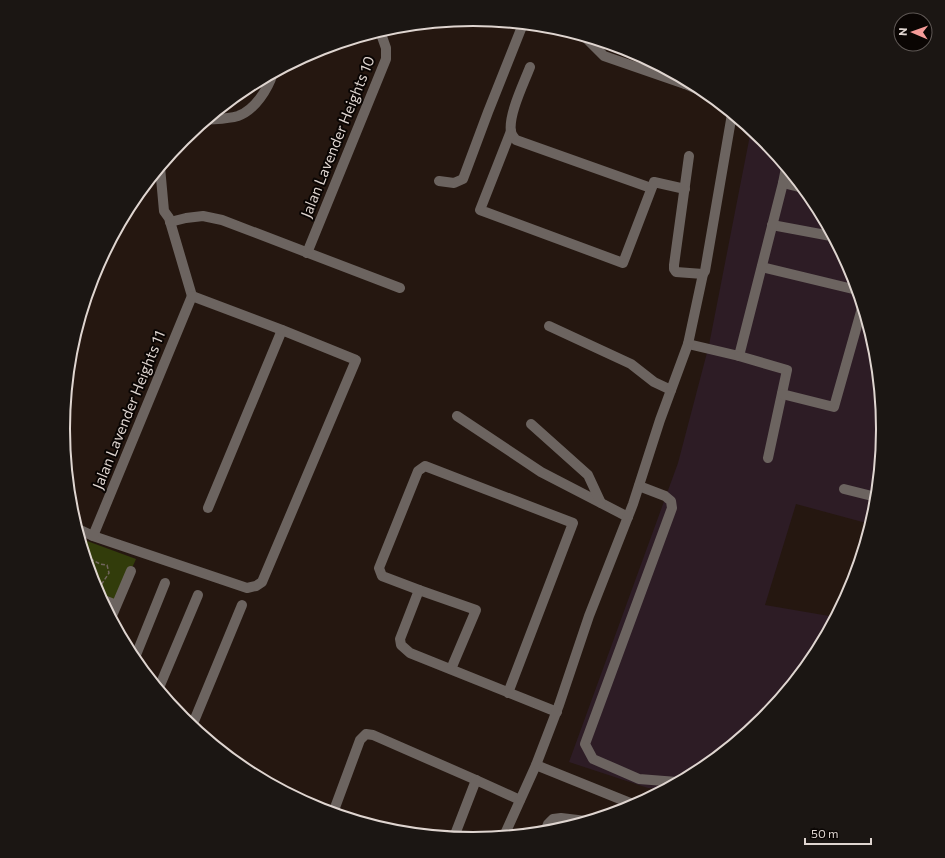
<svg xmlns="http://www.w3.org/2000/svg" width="945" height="858" viewBox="0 0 945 858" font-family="Commissioner,sans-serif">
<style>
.industrial{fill:#2d1c25}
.green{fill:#323c0b}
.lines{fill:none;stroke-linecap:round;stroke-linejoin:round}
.path{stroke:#71655e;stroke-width:1.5;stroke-dasharray:4 2;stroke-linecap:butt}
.minor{stroke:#6c6460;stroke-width:10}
.labels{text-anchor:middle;stroke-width:4;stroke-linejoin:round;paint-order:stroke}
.street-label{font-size:15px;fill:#dfd5d0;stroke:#0a0503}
.rim{fill:none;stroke:#dfd5d0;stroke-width:2}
</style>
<rect width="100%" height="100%" fill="#251710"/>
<path class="industrial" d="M 751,130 L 763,139 L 814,201 L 851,272 L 875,349 L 882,429 L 875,509 L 870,524 L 796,504 L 765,605 L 835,617 L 813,657 L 762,719 L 700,770 L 665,789 L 648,788 L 569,762 L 678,463 L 709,345 Z"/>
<path class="green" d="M 79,538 L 136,559 L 116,604 L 100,598 L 94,586 Z"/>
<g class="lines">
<path class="path" d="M 85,556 L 100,564 L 107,565 L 109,573 L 101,585 L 94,586"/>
<g class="minor">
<path d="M 585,37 L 604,56 L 685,84"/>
<path d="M 530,67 C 524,83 508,115 511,132 C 512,136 514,138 516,140 L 651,188"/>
<path d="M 686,80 L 685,84 L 706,93"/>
<path d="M 206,120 C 217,119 228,119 238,116 C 255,110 268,89 273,73"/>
<path d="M 511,131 L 480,210 L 623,263 L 654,182 L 685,189"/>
<path d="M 689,156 L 674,265 L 674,269 L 676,272 L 703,274"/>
<path d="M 160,167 L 164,211 L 169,218 L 192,296"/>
<path d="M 439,181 L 454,183 L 463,179 L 488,112 L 523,24"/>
<path d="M 783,183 L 803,188"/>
<path d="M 170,222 L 186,218 L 203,216 L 222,220 L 400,288"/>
<path d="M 772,225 L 831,236 L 841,253"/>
<path d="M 307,253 L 386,59 L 386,48 L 380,31"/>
<path d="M 762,267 L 857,290"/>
<path d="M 549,326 L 631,364 L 654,382 L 671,390"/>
<path d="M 688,344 L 739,356 L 783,183 L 786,168"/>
<path d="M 739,356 L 787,370 L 768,458"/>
<path d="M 782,394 L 834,407 L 862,308"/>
<path d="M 457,416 L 541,472 L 628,517"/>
<path d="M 531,424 L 588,475 L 601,503"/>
<path d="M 639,486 L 665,496 L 671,501 L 672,508 L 585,744 L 593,759 L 639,779 L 677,782"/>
<path d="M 844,489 L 876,497"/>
<path d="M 208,508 L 282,330"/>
<path d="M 76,528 L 93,536 L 247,588 L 256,586 L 262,582 L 356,360 L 282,330 L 192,296"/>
<path d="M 93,536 L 192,296"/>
<path d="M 419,590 L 476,610 L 451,669"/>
<path d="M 101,599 L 116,605"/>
<path d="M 111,618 L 131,571"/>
<path d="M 134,660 L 165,583"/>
<path d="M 158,690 L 198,595"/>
<path d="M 508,693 L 573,523 L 425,466 L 418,471 L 379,568 L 382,576 L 419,590 L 400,639 L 401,645 L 410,653 L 557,712"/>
<path d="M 192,726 L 242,605"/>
<path d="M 536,765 L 635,805"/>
<path d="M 333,813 L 360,740 L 366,734 L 373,735 L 476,780 L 520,800"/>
<path d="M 545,832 L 548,824 L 553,819 L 561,818 L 586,821"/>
<path d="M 504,836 L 536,765 L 559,705 L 589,616 L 633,504 L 660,420 L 688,344 L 703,274 L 705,271 L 732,114"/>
<path d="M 454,837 L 476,780"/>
</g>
</g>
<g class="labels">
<g class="street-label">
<text transform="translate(338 137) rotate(-68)" y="5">Jalan Lavender Heights 10</text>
<text transform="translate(129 410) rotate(-68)" y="5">Jalan Lavender Heights 11</text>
</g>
</g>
<path d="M0 0H945V858H0ZM70 429a403 403 0 1 1 806 0a403 403 0 1 1-806 0Z" fill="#1b1613" fill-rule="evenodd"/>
<path class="rim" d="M70 429a403 403 0 1 1 806 0a403 403 0 1 1-806 0Z"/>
<g transform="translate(913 32) rotate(272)"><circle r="19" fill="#0a0503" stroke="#5f5855"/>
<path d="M0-3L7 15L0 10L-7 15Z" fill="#f59b98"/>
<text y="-6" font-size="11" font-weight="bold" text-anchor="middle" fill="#dfd5d0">N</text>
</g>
<path d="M805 838v6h66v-6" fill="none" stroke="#dfd5d0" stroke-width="2"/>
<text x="811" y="838" font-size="12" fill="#dfd5d0" stroke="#0a0503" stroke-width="3" paint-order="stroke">50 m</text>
</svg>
